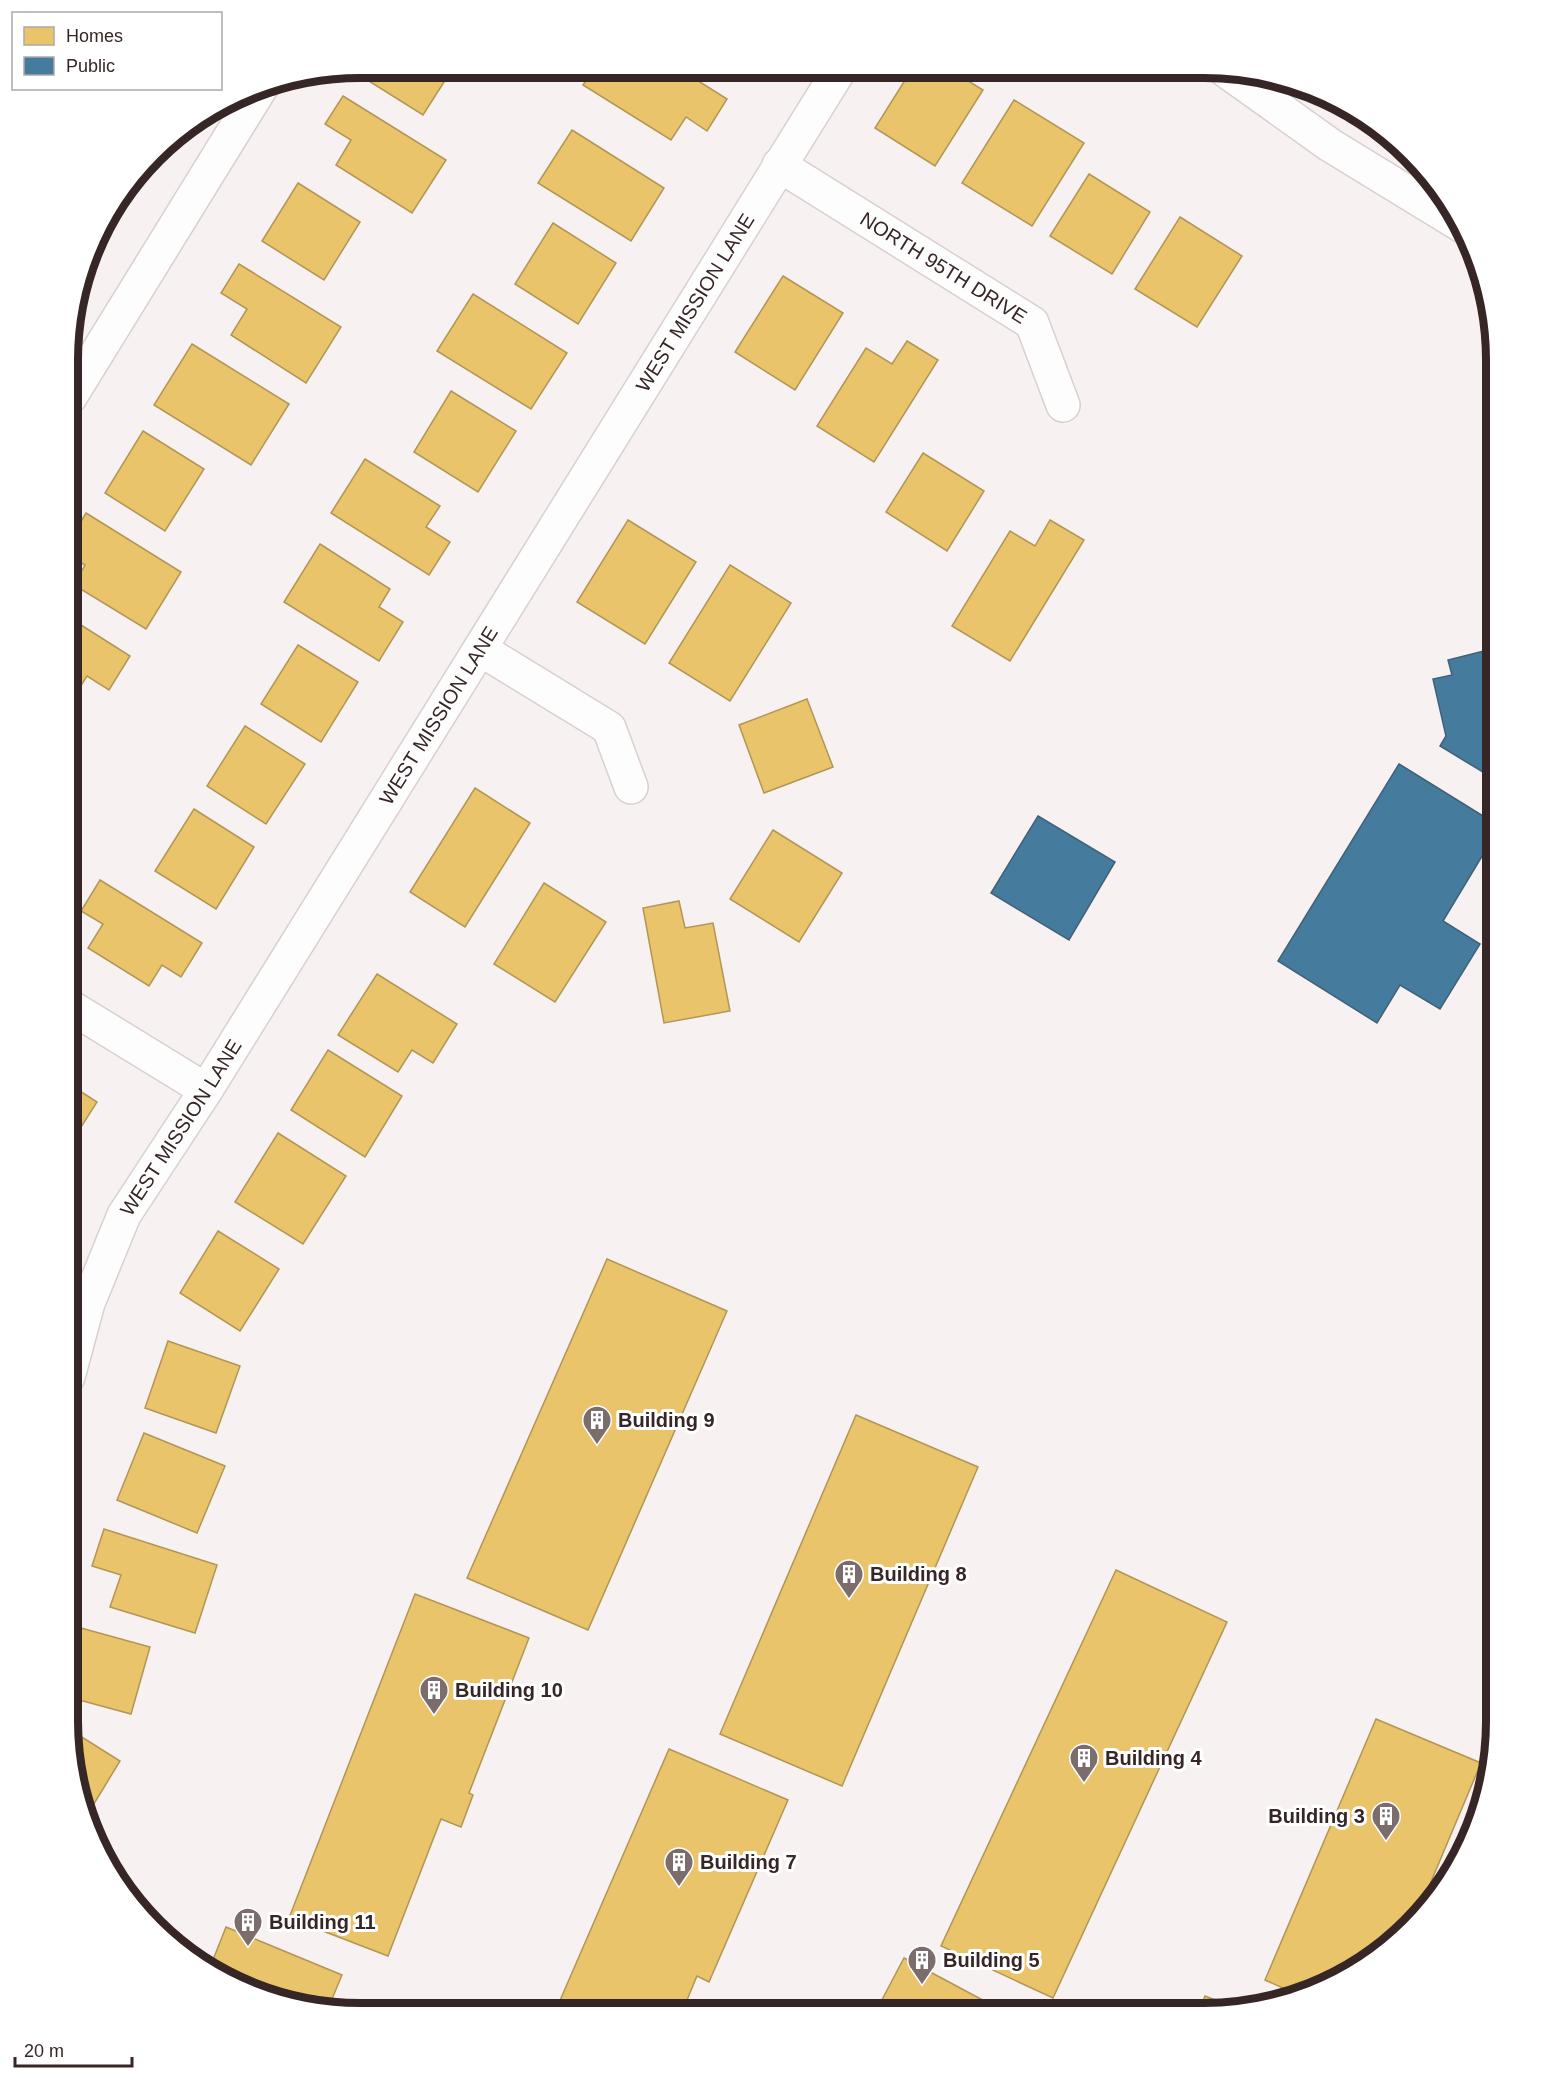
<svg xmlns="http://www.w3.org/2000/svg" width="1564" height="2081" viewBox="0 0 1564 2081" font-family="Helvetica,sans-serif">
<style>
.homes{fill:#e9c46a;stroke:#b39555;stroke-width:1.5}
.public{fill:#457b9d;stroke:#406279;stroke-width:1.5}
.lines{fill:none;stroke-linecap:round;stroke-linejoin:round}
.minor-casing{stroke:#dacfcf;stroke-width:36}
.minor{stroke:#fefdfd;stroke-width:33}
.labels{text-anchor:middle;stroke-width:6;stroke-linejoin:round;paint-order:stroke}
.street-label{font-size:20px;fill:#362625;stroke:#fff}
.poi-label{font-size:20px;font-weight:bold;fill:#362625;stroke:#fff;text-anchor:start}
.rim{fill:none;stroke:#362625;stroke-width:8}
</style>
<rect width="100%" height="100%" fill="#f7f2f1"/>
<g class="homes">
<path d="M 370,68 L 453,68 L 423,115 L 364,78 Z"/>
<path d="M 594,68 L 678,68 L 727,99 L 707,131 L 686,117 L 671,140 L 583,85 Z"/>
<path d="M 912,69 L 949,69 L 983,90 L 935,166 L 875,128 Z"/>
<path d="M 343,96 L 446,160 L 412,213 L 336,165 L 351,140 L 325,124 Z"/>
<path d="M 1014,100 L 1084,143 L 1032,226 L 962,183 Z"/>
<path d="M 572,130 L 664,188 L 631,241 L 538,183 Z"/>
<path d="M 1089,174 L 1150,212 L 1112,274 L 1050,236 Z"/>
<path d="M 298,183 L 360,222 L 324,280 L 262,241 Z"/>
<path d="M 1180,217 L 1242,256 L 1197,327 L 1135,289 Z"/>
<path d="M 553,223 L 616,263 L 578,324 L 515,284 Z"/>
<path d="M 239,264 L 341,327 L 306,383 L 231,335 L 247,309 L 221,293 Z"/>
<path d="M 783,276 L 843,313 L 795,390 L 735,352 Z"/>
<path d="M 473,294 L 567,353 L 531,409 L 437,351 Z"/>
<path d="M 907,341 L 938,360 L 874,462 L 817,426 L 866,348 L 892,364 Z"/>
<path d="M 192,344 L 289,404 L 251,465 L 154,405 Z"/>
<path d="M 451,391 L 516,431 L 478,492 L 414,452 Z"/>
<path d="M 143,431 L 204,469 L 165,531 L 105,493 Z"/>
<path d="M 923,453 L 984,491 L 947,551 L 886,512 Z"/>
<path d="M 365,459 L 440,506 L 426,527 L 450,542 L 429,575 L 331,513 Z"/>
<path d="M 86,513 L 181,572 L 146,629 L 74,585 L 85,565 L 70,556 L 70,540 Z"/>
<path d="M 628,520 L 696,562 L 645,644 L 577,602 Z"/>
<path d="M 1050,520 L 1084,540 L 1010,661 L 952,626 L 1010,531 L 1035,546 Z"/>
<path d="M 320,544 L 390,589 L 379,607 L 403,622 L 379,661 L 284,602 Z"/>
<path d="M 730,565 L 791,603 L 730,701 L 669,663 Z"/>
<path d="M 70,618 L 130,656 L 109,690 L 87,676 L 72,700 L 69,698 Z"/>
<path d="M 298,645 L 358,682 L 321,742 L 261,704 Z"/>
<path d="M 807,699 L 833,767 L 764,793 L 739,725 Z"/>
<path d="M 245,726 L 305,764 L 266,824 L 207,786 Z"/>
<path d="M 475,788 L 530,823 L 465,927 L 410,892 Z"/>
<path d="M 194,809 L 254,847 L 216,909 L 155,871 Z"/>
<path d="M 773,830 L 842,873 L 799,942 L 730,899 Z"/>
<path d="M 100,880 L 202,943 L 181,977 L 162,965 L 149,986 L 88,948 L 103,924 L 81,911 Z"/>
<path d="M 544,883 L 606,922 L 555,1002 L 494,964 Z"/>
<path d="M 679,901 L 685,928 L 713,923 L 730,1011 L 664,1023 L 643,908 Z"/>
<path d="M 377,974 L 457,1024 L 433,1063 L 412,1050 L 398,1072 L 338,1035 Z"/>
<path d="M 328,1050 L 402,1096 L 365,1157 L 291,1110 Z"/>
<path d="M 69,1084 L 97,1102 L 69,1146 Z"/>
<path d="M 278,1133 L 346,1176 L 303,1244 L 235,1202 Z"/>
<path d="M 218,1231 L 279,1269 L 240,1331 L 180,1293 Z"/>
<path d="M 607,1259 L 727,1311 L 588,1630 L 467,1578 Z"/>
<path d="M 168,1341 L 240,1366 L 216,1433 L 145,1408 Z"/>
<path d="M 856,1415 L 978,1467 L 842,1786 L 720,1734 Z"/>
<path d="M 144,1433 L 225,1466 L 197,1533 L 117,1500 Z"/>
<path d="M 104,1529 L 217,1565 L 195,1633 L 110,1607 L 121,1575 L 92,1566 Z"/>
<path d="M 1116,1570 L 1227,1622 L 1053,1998 L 941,1946 Z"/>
<path d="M 415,1594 L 529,1638 L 469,1793 L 473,1795 L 461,1827 L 441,1819 L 388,1956 L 289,1918 Z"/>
<path d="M 81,1628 L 150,1647 L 131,1714 L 68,1697 L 68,1673 Z"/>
<path d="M 1376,1719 L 1481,1763 L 1414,1922 L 1397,1941 L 1334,1983 L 1294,1993 L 1265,1980 Z"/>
<path d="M 69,1729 L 120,1761 L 89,1812 Z"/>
<path d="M 669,1749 L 788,1800 L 709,1982 L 697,1976 L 682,2012 L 555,2012 Z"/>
<path d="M 226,1927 L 342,1975 L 327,2011 L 265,1998 L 209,1970 Z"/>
<path d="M 904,1958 L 1007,2013 L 875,2013 Z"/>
<path d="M 1205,1996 L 1233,2007 L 1198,2013 Z"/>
</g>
<g class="public">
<path d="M 1496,648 L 1496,780 L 1440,746 L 1446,736 L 1433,679 L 1452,675 L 1448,660 Z"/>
<path d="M 1399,764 L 1496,824 L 1496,833 L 1443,921 L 1480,944 L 1440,1009 L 1400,985 L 1377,1023 L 1278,961 Z"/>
<path d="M 1038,816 L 1115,862 L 1069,940 L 991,893 Z"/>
</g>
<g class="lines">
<g class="minor-casing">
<g id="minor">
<path d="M 1225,70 L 1330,145 L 1464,227"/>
<path id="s1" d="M 779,165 L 1032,323 L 1063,405"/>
<path d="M 70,397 L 263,84"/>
<path d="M 480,649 L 609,728 L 631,787"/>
<path d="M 69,1006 L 206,1090"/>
<path id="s2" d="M 68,1377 L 88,1303 L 124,1215 L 206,1090 L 840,69"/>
</g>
</g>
<use href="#minor" class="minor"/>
</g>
<defs>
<g id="building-pin" transform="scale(1.5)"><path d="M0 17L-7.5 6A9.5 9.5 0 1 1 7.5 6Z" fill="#7a6d6c" stroke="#fff"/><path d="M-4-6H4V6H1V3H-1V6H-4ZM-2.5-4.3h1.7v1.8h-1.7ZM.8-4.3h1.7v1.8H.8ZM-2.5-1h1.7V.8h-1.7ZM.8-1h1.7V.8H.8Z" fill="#fff"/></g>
</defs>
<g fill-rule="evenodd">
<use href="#building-pin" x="597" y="1420"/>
<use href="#building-pin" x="849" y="1574"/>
<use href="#building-pin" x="434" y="1690"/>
<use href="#building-pin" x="1084" y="1758"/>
<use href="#building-pin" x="1386" y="1816"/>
<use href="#building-pin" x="679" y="1862"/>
<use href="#building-pin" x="248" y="1922"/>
<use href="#building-pin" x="922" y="1960"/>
</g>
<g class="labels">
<g class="street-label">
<text dy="7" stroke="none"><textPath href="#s1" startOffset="194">NORTH 95TH DRIVE</textPath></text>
<text dy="7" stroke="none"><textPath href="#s2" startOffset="1248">WEST MISSION LANE</textPath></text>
<text dy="7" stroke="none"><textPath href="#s2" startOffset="762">WEST MISSION LANE</textPath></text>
<text dy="7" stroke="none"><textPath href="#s2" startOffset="276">WEST MISSION LANE</textPath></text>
</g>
<g class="poi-label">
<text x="618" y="1427">Building 9</text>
<text x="870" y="1581">Building 8</text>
<text x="455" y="1697">Building 10</text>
<text x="1105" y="1765">Building 4</text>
<text x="1365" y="1823" text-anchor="end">Building 3</text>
<text x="700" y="1869">Building 7</text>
<text x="269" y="1929">Building 11</text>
<text x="943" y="1967">Building 5</text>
</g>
</g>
<path d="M0 0H1564V2081H0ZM360 78H1204A282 282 0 0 1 1486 360V1721A282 282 0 0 1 1204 2003H360A282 282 0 0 1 78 1721V360A282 282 0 0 1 360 78Z" fill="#fff" fill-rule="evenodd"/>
<path class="rim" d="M360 78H1204A282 282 0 0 1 1486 360V1721A282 282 0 0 1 1204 2003H360A282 282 0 0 1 78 1721V360A282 282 0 0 1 360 78Z"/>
<rect x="12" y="12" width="210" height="78" fill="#ffffff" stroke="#afa8a8" stroke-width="1.5"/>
<rect x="24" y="27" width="30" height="18" fill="#e9c46a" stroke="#afa8a8" stroke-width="1.5"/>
<text x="66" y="42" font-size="18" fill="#362625">Homes</text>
<rect x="24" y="57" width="30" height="18" fill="#457b9d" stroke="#afa8a8" stroke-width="1.5"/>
<text x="66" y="72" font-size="18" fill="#362625">Public</text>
<path d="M15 2057v9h117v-9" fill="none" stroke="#362625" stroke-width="3"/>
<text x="24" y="2057" font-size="18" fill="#362625" stroke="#ffffff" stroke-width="4.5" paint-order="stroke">20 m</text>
</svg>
